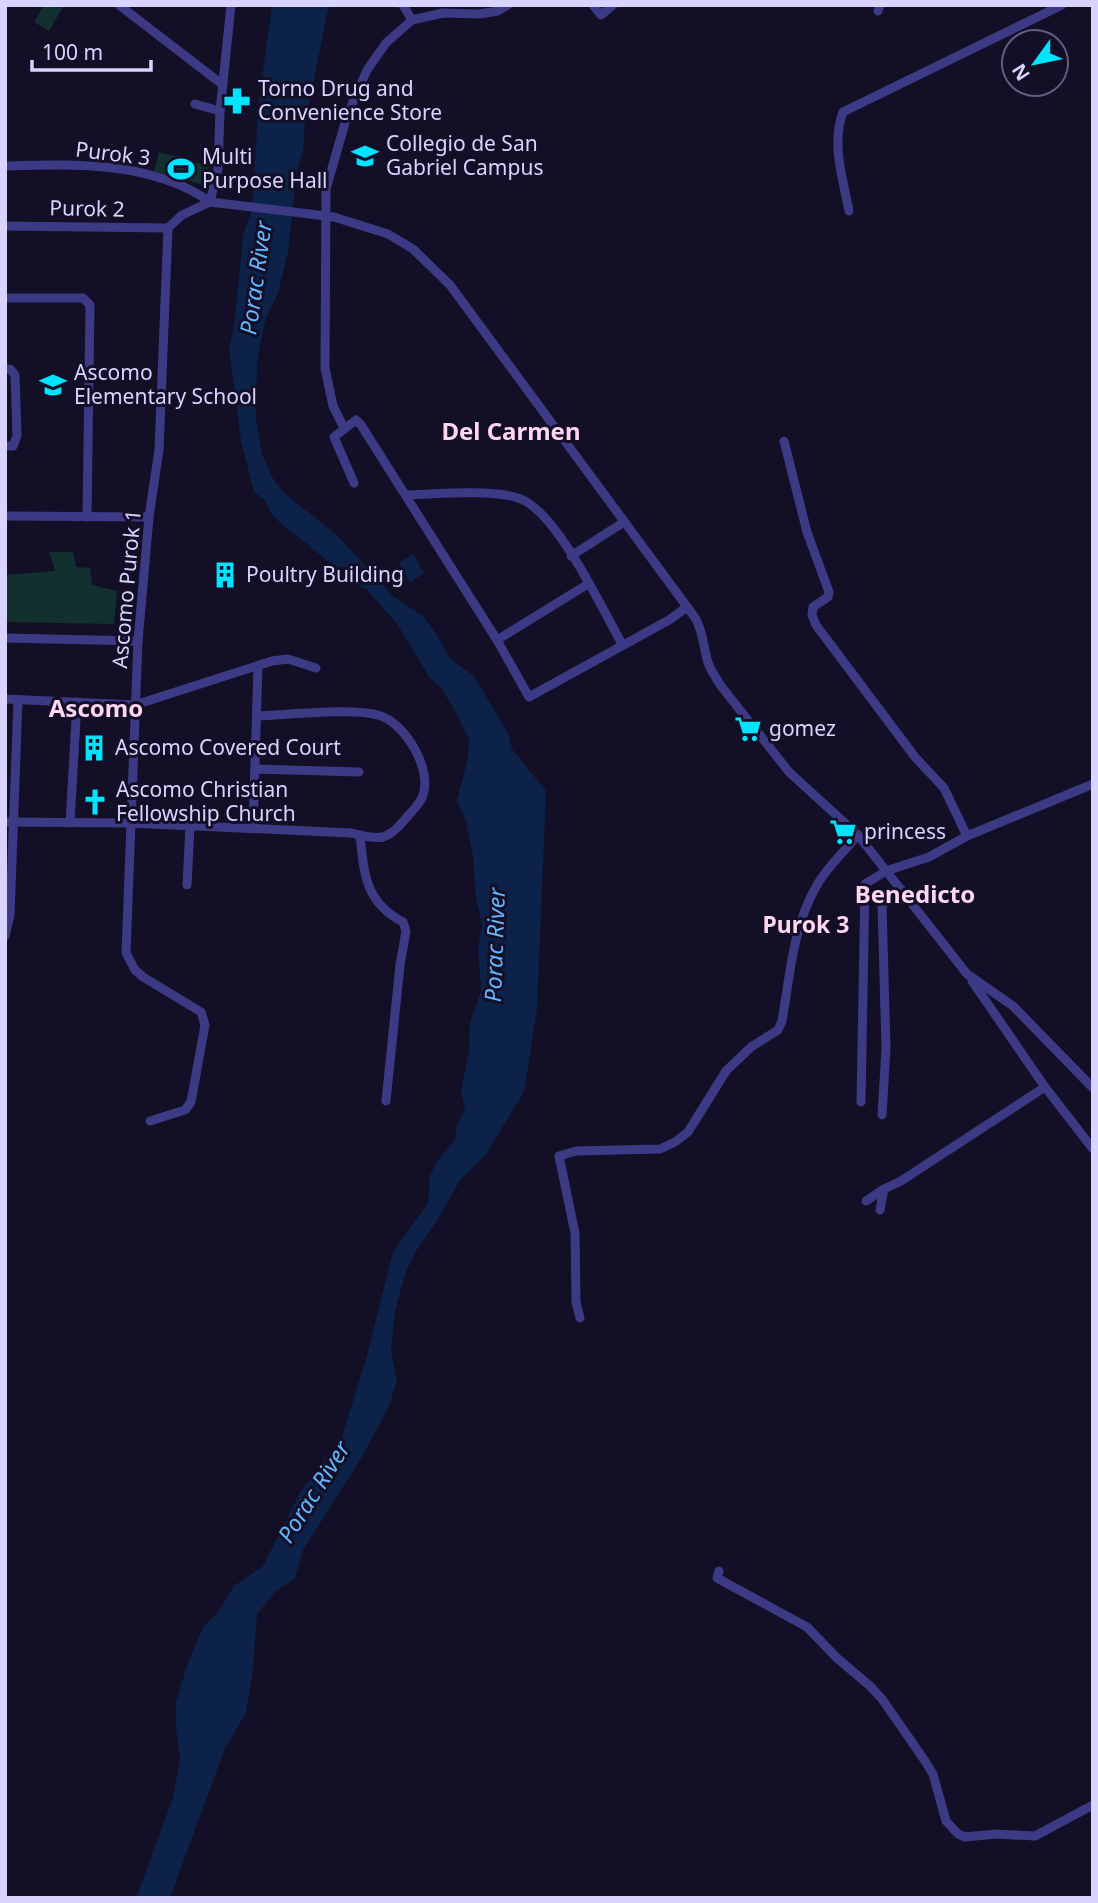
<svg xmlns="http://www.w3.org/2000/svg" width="1098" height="1903" viewBox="0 0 1098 1903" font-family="'Noto Sans',sans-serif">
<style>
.green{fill:#12302f}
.water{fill:#0c2248}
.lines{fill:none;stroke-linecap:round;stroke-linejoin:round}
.minor{stroke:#3d3a85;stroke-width:9}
.labels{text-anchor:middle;stroke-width:6;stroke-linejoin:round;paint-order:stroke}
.poi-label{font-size:21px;fill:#d9d4ff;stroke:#130f26;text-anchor:start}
.street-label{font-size:21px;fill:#d9d4ff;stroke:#130f26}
.water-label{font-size:23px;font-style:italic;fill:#62b6ff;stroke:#130f26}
.neighbourhood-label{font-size:23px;font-weight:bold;fill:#ffd6f0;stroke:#130f26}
.quarter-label{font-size:24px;font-weight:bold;fill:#ffd6f0;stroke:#130f26}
</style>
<rect width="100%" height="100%" fill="#130f26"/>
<g class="green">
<path d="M 44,5 L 64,5 L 49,31 L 34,22 Z"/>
<path d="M 159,152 L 209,166 L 204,185 L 154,171 Z"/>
<path d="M 49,552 L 73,552 L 76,567 L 90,568 L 92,585 L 117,591 L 114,624 L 5,622 L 5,575 L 55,571 Z"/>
</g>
<g class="water">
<path d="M 272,5 L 329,5 L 305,124 L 303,151 L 297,170 L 288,252 L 278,293 L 266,318 L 262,335 L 257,362 L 256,419 L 262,454 L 272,477 L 284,493 L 336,534 L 393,596 L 424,617 L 437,635 L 450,659 L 474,676 L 509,735 L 512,749 L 546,791 L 537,1009 L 524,1092 L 486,1154 L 460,1180 L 437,1221 L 416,1251 L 405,1274 L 395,1311 L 391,1351 L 397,1380 L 389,1406 L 363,1455 L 303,1550 L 295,1578 L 276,1591 L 257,1614 L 253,1669 L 246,1713 L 225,1748 L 170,1898 L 136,1898 L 173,1798 L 180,1759 L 176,1728 L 176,1701 L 187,1666 L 203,1627 L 218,1612 L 234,1586 L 263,1566 L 300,1493 L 342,1437 L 368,1352 L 393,1252 L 428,1203 L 430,1176 L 437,1161 L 455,1140 L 457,1124 L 465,1110 L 461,1090 L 469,1051 L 470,1022 L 481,991 L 478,949 L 482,925 L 476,899 L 473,856 L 466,822 L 457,800 L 468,758 L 469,740 L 453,707 L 441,688 L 430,678 L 397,624 L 368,591 L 338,570 L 305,542 L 282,525 L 270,512 L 265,500 L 254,492 L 241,441 L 229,349 L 234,328 L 243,236 L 252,209 L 259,100 Z"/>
<path d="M 413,554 L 424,574 L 410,582 L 399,563 Z"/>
</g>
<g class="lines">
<g class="minor">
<path d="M 119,5 L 223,85"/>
<path d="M 403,5 L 412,20"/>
<path d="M 593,5 L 601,15 L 613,5"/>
<path d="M 878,11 L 880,5"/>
<path d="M 195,104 L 220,111"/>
<path d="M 5,166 C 73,164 153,161 210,202"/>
<path d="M 210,202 L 218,169 L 220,111 L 231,5"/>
<path d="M 849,211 C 843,179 831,144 843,112 L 1062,5"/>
<path d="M 5,226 L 168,228"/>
<path d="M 168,228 L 182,215 L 210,202 L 334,217 L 388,234 L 413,249 L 450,285 L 696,619 C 703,633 703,644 707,659 C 709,669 716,677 721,686 L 789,772 L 858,835 L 967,974 L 1013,1006 L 1093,1088"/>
<path d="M 5,298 L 83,298 L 90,305 L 87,517"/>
<path d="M 5,369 L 10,369 L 15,375 L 17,436 L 13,446 L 5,446"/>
<path d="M 344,428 L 333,406 L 325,368 L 326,189 L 347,116 L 367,70 L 386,43 L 412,20 L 443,13 L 479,14 L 498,11 L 508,5"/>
<path d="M 784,441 L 807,532 L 829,592 L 828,597 L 813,607 L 812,615 L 816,625 L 915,757 L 944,788 L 967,836"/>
<path d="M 354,483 L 334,437 L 356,420 L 361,425 L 497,640 L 529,697 L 669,620 L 687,607"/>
<path d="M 406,495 C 436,494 490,489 518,498 C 556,509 602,609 622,644"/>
<path d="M 5,516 L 149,517"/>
<path d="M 571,556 L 624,522"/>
<path d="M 5,638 L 138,641"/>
<path d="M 497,640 L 588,584"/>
<path d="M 5,699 L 135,705 L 272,661 L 288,659 L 316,668"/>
<path d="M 255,769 L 359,772"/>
<path d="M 5,822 L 130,823 L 351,833 C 361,835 372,839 383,837 C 393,834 400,825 407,817 C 413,810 420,804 423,795 C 432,769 406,725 381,716 C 356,707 287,715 258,716"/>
<path d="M 70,823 L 77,702"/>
<path d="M 253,829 L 258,666"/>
<path d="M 360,835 C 364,874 365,902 403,922 L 406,931 L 400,965 L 386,1101"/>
<path d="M 187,885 L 190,826"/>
<path d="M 5,936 L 10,915 L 18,700"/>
<path d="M 972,981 L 1045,1087 L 1093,1149"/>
<path d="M 861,1102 L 865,884 L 886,871 L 929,857 L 967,836 L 1093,784"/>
<path d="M 882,1115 L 886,1048 L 882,905 L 901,889"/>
<path d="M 150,1121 L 185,1110 L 191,1102 L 205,1025 L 201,1012 L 143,977 L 135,970 L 126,953 L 138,641 L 149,517 L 159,450 L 168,228"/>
<path d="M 866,1201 L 884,1189"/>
<path d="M 880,1210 L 884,1189 L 901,1181 L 1045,1087"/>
<path d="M 580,1318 L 576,1302 L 575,1233 L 559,1156 L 576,1151 L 660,1149 L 675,1142 L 688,1132 L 726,1071 L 751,1047 L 778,1030 L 782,1021 C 790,976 793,925 817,885 C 827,867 845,851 858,835"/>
<path d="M 719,1571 L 717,1578 L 807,1627 L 837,1658 L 870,1686 L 882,1699 L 925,1761 L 933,1774 L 946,1821 L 958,1834 L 965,1837 L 996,1834 L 1035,1836 L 1093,1805"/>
</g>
</g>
<defs>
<g id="pharmacy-bare" transform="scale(2.1)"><path d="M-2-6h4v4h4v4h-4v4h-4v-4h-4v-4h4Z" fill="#00e5ff" stroke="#130f26" stroke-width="2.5" paint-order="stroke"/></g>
<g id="university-bare" transform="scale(2.1)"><path d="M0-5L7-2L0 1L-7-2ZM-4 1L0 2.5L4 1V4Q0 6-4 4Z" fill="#00e5ff" stroke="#130f26" stroke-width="2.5" paint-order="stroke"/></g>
<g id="stadium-bare" transform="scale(2.1)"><path d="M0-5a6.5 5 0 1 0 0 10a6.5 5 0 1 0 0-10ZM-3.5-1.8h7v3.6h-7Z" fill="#00e5ff" stroke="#130f26" stroke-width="2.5" paint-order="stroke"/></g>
<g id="school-bare" transform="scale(2.1)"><path d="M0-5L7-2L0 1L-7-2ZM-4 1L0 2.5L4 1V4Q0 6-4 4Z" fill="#00e5ff" stroke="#130f26" stroke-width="2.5" paint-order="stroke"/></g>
<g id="building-bare" transform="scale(2.1)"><path d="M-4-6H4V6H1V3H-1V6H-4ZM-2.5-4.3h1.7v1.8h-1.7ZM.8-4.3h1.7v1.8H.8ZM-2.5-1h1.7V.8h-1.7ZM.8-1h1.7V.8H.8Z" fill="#00e5ff" stroke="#130f26" stroke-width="2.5" paint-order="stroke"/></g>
<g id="supermarket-bare" transform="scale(2.1)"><path d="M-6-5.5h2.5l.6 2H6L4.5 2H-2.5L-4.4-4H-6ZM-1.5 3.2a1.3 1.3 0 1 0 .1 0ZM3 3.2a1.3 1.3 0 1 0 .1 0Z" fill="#00e5ff" stroke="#130f26" stroke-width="2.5" paint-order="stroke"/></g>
<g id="church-bare" transform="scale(2.1)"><path d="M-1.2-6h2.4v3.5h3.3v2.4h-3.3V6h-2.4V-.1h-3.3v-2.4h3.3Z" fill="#00e5ff" stroke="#130f26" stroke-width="2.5" paint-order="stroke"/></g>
</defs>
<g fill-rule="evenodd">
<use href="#pharmacy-bare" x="237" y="101"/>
<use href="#university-bare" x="365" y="156"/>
<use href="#stadium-bare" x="181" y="169"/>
<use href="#school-bare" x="53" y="385"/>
<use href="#building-bare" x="225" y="575"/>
<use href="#supermarket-bare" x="748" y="729"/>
<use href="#building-bare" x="94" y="748"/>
<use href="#church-bare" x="95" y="802"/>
<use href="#supermarket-bare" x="843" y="832"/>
</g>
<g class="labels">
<g class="poi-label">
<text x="258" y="96">Torno Drug and<tspan x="258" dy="24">Convenience Store</tspan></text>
<text x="386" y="151">Collegio de San<tspan x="386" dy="24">Gabriel Campus</tspan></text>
<text x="202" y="164">Multi<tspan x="202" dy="24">Purpose Hall</tspan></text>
<text x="74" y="380">Ascomo<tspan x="74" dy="24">Elementary School</tspan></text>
<text x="246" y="582">Poultry Building</text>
<text x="769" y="736">gomez</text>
<text x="115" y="755">Ascomo Covered Court</text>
<text x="116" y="797">Ascomo Christian<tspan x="116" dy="24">Fellowship Church</tspan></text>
<text x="864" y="839">princess</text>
</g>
<g class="street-label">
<text transform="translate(113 154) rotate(7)" y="7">Purok 3</text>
<text transform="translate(87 209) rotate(1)" y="7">Purok 2</text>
<text transform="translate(127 589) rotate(-85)" y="7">Ascomo Purok 1</text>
</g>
<g class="water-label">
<text transform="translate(256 278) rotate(-82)" y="8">Porac River</text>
<text transform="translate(495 945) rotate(-88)" y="8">Porac River</text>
<text transform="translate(314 1492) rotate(-58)" y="8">Porac River</text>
</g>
<g class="neighbourhood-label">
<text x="806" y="933">Purok 3</text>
</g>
<g class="quarter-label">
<text x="511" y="440">Del Carmen</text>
<text x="96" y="717">Ascomo</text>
<text x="915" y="903">Benedicto</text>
</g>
</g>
<rect width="1098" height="1903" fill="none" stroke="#d9d4ff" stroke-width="14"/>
<g transform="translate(1035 63) rotate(237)"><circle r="33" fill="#130f26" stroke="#625e7d" stroke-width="2"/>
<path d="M0-5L12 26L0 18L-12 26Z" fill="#00e5ff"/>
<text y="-10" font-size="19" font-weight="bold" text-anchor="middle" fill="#d9d4ff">N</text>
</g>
<path d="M32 60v10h119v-10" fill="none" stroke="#d9d4ff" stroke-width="3.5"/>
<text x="42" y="60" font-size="21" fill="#d9d4ff" stroke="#130f26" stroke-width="5" paint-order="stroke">100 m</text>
</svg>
